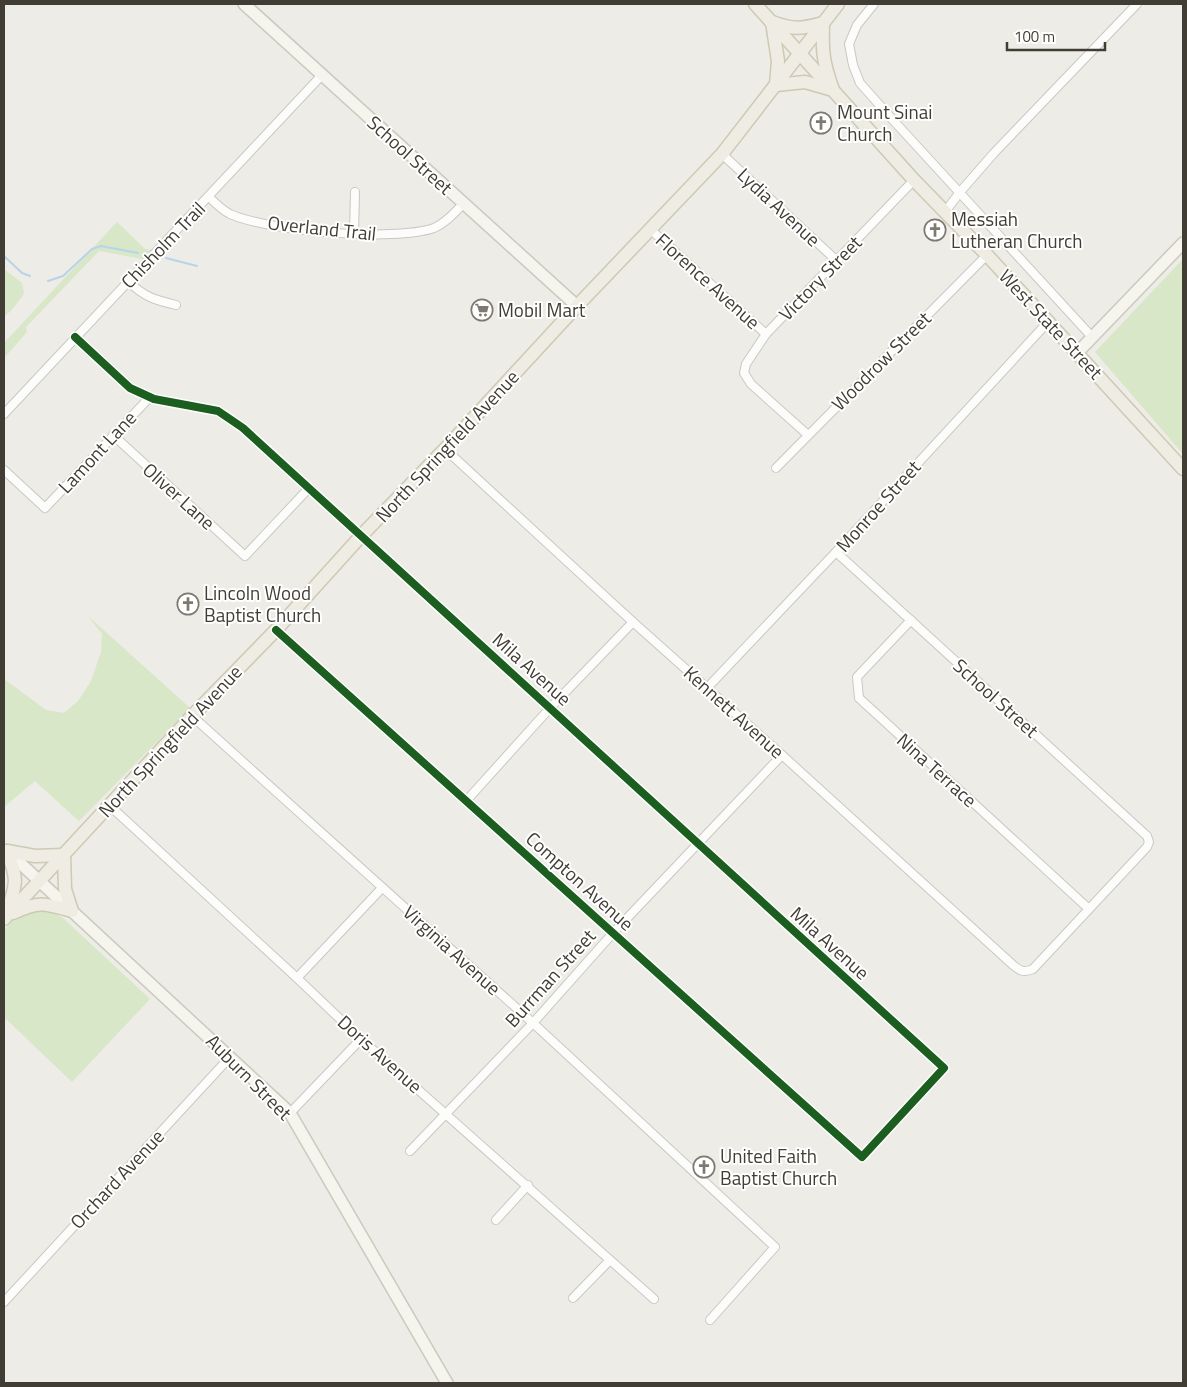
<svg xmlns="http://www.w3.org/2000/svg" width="1187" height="1387" viewBox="0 0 1187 1387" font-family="'Titillium Web',sans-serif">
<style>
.green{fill:#d8e7c7}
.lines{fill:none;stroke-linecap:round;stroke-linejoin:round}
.stream{stroke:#b8d3ea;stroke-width:2}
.street-casing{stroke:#c9c8c2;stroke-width:10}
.secondary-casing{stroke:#ccc9be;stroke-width:14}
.primary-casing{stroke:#cec9b4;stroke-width:15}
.street{stroke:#fcfcfb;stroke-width:8}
.secondary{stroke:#f5f4ed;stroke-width:11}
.primary{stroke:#efede3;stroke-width:12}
.cycleway-casing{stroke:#fff;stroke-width:11}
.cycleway{stroke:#1b5e20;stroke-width:8}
.labels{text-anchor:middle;stroke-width:4;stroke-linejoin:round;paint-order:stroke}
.poi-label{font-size:19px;fill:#423d34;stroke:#fff;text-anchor:start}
.street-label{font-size:19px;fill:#423d34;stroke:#fff}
</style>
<rect width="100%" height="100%" fill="#edece6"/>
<g class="green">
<path d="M 117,222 L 145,249 L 151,250 L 143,259 L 99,251 L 26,327 L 27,332 L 4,358 L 4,343 Z"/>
<path d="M 1183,259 L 1183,454 L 1095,352 Z"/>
<path d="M 4,269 L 22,283 L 24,294 L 11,311 L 4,316 Z"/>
<path d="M 88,616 L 190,708 L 79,821 L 35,781 L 4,807 L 4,679 L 46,710 L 64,713 L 78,701 L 91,681 L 101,652 L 102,634 Z"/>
<path d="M 35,908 L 53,912 L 63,918 L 150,999 L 72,1082 L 4,1017 L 4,930 L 16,917 Z"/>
</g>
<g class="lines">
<g class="stream">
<path d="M 4,256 L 22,273 L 30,276"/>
<path d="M 166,258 L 197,266"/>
<path d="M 48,281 L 63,276 L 92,249 L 101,246 L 138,253"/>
</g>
<g class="street-casing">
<g id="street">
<path d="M 874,4 L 857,25 L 849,44 L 853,65 L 860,83 L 892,119 L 1093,338"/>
<path d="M 722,154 L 837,261"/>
<path d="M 209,197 C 215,203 222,210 230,214 C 268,231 394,242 434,228 C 446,223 454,213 463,204"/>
<path d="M 945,212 L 960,192 L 994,153 L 1137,4"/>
<path d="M 650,229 L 766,334"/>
<path d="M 354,234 L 355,192"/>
<path d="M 128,281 C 144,297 155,300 176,305"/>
<path d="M 75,337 L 130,388 L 154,399 L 218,411 L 243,428 L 944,1068 L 862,1157 L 276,630"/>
<path d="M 4,414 L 322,75"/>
<path d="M 113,435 L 245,556 L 309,488"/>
<path d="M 808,435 L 751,384 L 744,373 L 746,364 L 766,334 L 914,180"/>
<path d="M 445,449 L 633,622 L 782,755 L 1013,965 C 1020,971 1024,973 1033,969 L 1147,847 L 1149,842 L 1147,836 L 836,552"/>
<path d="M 776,468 L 987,255"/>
<path d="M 4,470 L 45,508 L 150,397"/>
<path d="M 911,620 L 857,677 L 859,698 L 1089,909"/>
<path d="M 707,688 L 836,552 L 1048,322"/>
<path d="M 192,716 L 533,1023 L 775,1247 L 710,1320"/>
<path d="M 467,800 L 550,708 L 633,622"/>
<path d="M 109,805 L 297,978 L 361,1039 L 654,1299"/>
<path d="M 297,978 L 382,888"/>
<path d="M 290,1113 L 361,1039"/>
<path d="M 410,1151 L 533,1023 L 613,933 L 782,755"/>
<path d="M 496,1220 L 528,1185"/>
<path d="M 573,1298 L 610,1260"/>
<path d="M 4,1302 L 230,1057"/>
</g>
</g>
<g class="secondary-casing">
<g id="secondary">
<path d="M 244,4 L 577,306"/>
<path d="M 1077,353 L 1183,243"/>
<path d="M 7,851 L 290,1113 L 447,1383"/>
</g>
</g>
<g class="primary-casing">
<g id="primary">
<path d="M 755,4 L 914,180 L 987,255 L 1183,469"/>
<path d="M 772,22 C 794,30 801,29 823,23 C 822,52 823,62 833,90 L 805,82 L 776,85 L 778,61 Z"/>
<path d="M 7,851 L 35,856 L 64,855 L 65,889 L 72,911"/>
<path d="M 7,913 C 16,883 19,882 7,851"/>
<path d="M 13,913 C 39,901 44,903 72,911"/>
<path d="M 4,919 L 192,716 L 276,630 L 361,536 L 445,449 L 577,306 L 722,154 L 838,4"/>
</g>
</g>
<use href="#street" class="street"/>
<use href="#secondary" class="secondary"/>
<use href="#primary" class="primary"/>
<g class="cycleway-casing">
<path id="cycleway" d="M 75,337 L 130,388 L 154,399 L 218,411 L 243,428 L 944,1068 L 862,1157 L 276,630"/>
</g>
<use href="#cycleway" class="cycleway"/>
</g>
<defs>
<g id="church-ring" transform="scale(1.125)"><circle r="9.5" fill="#fff" stroke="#7e7a72" stroke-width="1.5"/><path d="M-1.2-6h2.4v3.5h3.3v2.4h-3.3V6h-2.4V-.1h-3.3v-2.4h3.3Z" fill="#7e7a72"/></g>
<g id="supermarket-ring" transform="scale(1.125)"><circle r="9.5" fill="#fff" stroke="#7e7a72" stroke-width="1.5"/><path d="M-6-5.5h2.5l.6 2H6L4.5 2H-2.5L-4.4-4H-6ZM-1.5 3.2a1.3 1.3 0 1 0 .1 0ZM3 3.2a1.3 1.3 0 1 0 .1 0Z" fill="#7e7a72"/></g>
</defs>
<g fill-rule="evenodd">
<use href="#church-ring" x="821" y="123"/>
<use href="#church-ring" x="935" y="230"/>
<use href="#supermarket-ring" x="482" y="310"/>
<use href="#church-ring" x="188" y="604"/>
<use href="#church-ring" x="704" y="1167"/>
</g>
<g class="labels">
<g class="poi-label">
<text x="837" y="119">Mount Sinai<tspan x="837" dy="22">Church</tspan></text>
<text x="951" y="226">Messiah<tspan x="951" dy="22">Lutheran Church</tspan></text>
<text x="498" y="317">Mobil Mart</text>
<text x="204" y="600">Lincoln Wood<tspan x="204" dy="22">Baptist Church</tspan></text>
<text x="720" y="1163">United Faith<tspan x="720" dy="22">Baptist Church</tspan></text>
</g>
<g class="street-label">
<text transform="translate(410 155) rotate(42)" y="7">School Street</text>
<text transform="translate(779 207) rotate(43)" y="7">Lydia Avenue</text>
<text transform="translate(322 228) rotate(6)" y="7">Overland Trail</text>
<text transform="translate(163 245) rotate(-46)" y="7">Chisholm Trail</text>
<text transform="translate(820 278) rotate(-46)" y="7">Victory Street</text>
<text transform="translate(708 281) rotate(42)" y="7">Florence Avenue</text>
<text transform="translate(1051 324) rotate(47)" y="7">West State Street</text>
<text transform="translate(881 361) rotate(-45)" y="7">Woodrow Street</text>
<text transform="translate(447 446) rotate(-47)" y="7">North Springfield Avenue</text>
<text transform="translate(97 452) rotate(-47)" y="7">Lamont Lane</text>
<text transform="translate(179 496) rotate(42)" y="7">Oliver Lane</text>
<text transform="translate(878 506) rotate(-48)" y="7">Monroe Street</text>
<text transform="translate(532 669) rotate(42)" y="7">Mila Avenue</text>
<text transform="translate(996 698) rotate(42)" y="7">School Street</text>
<text transform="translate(734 712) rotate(42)" y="7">Kennett Avenue</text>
<text transform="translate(170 741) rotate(-47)" y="7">North Springfield Avenue</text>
<text transform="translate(937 770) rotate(42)" y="7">Nina Terrace</text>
<text transform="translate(580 881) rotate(42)" y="7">Compton Avenue</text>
<text transform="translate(830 943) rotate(42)" y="7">Mila Avenue</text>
<text transform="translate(452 950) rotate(42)" y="7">Virginia Avenue</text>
<text transform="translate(550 978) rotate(-48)" y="7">Burrman Street</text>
<text transform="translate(380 1054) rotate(42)" y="7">Doris Avenue</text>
<text transform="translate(249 1077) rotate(45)" y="7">Auburn Street</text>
<text transform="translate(117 1179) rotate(-47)" y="7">Orchard Avenue</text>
</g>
</g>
<rect width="1187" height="1387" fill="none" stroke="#423d34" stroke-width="10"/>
<path d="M1007 42v8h98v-8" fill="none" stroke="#423d34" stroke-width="2.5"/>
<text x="1014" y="42" font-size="15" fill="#423d34" stroke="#ffffff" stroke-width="4" paint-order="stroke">100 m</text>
</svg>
